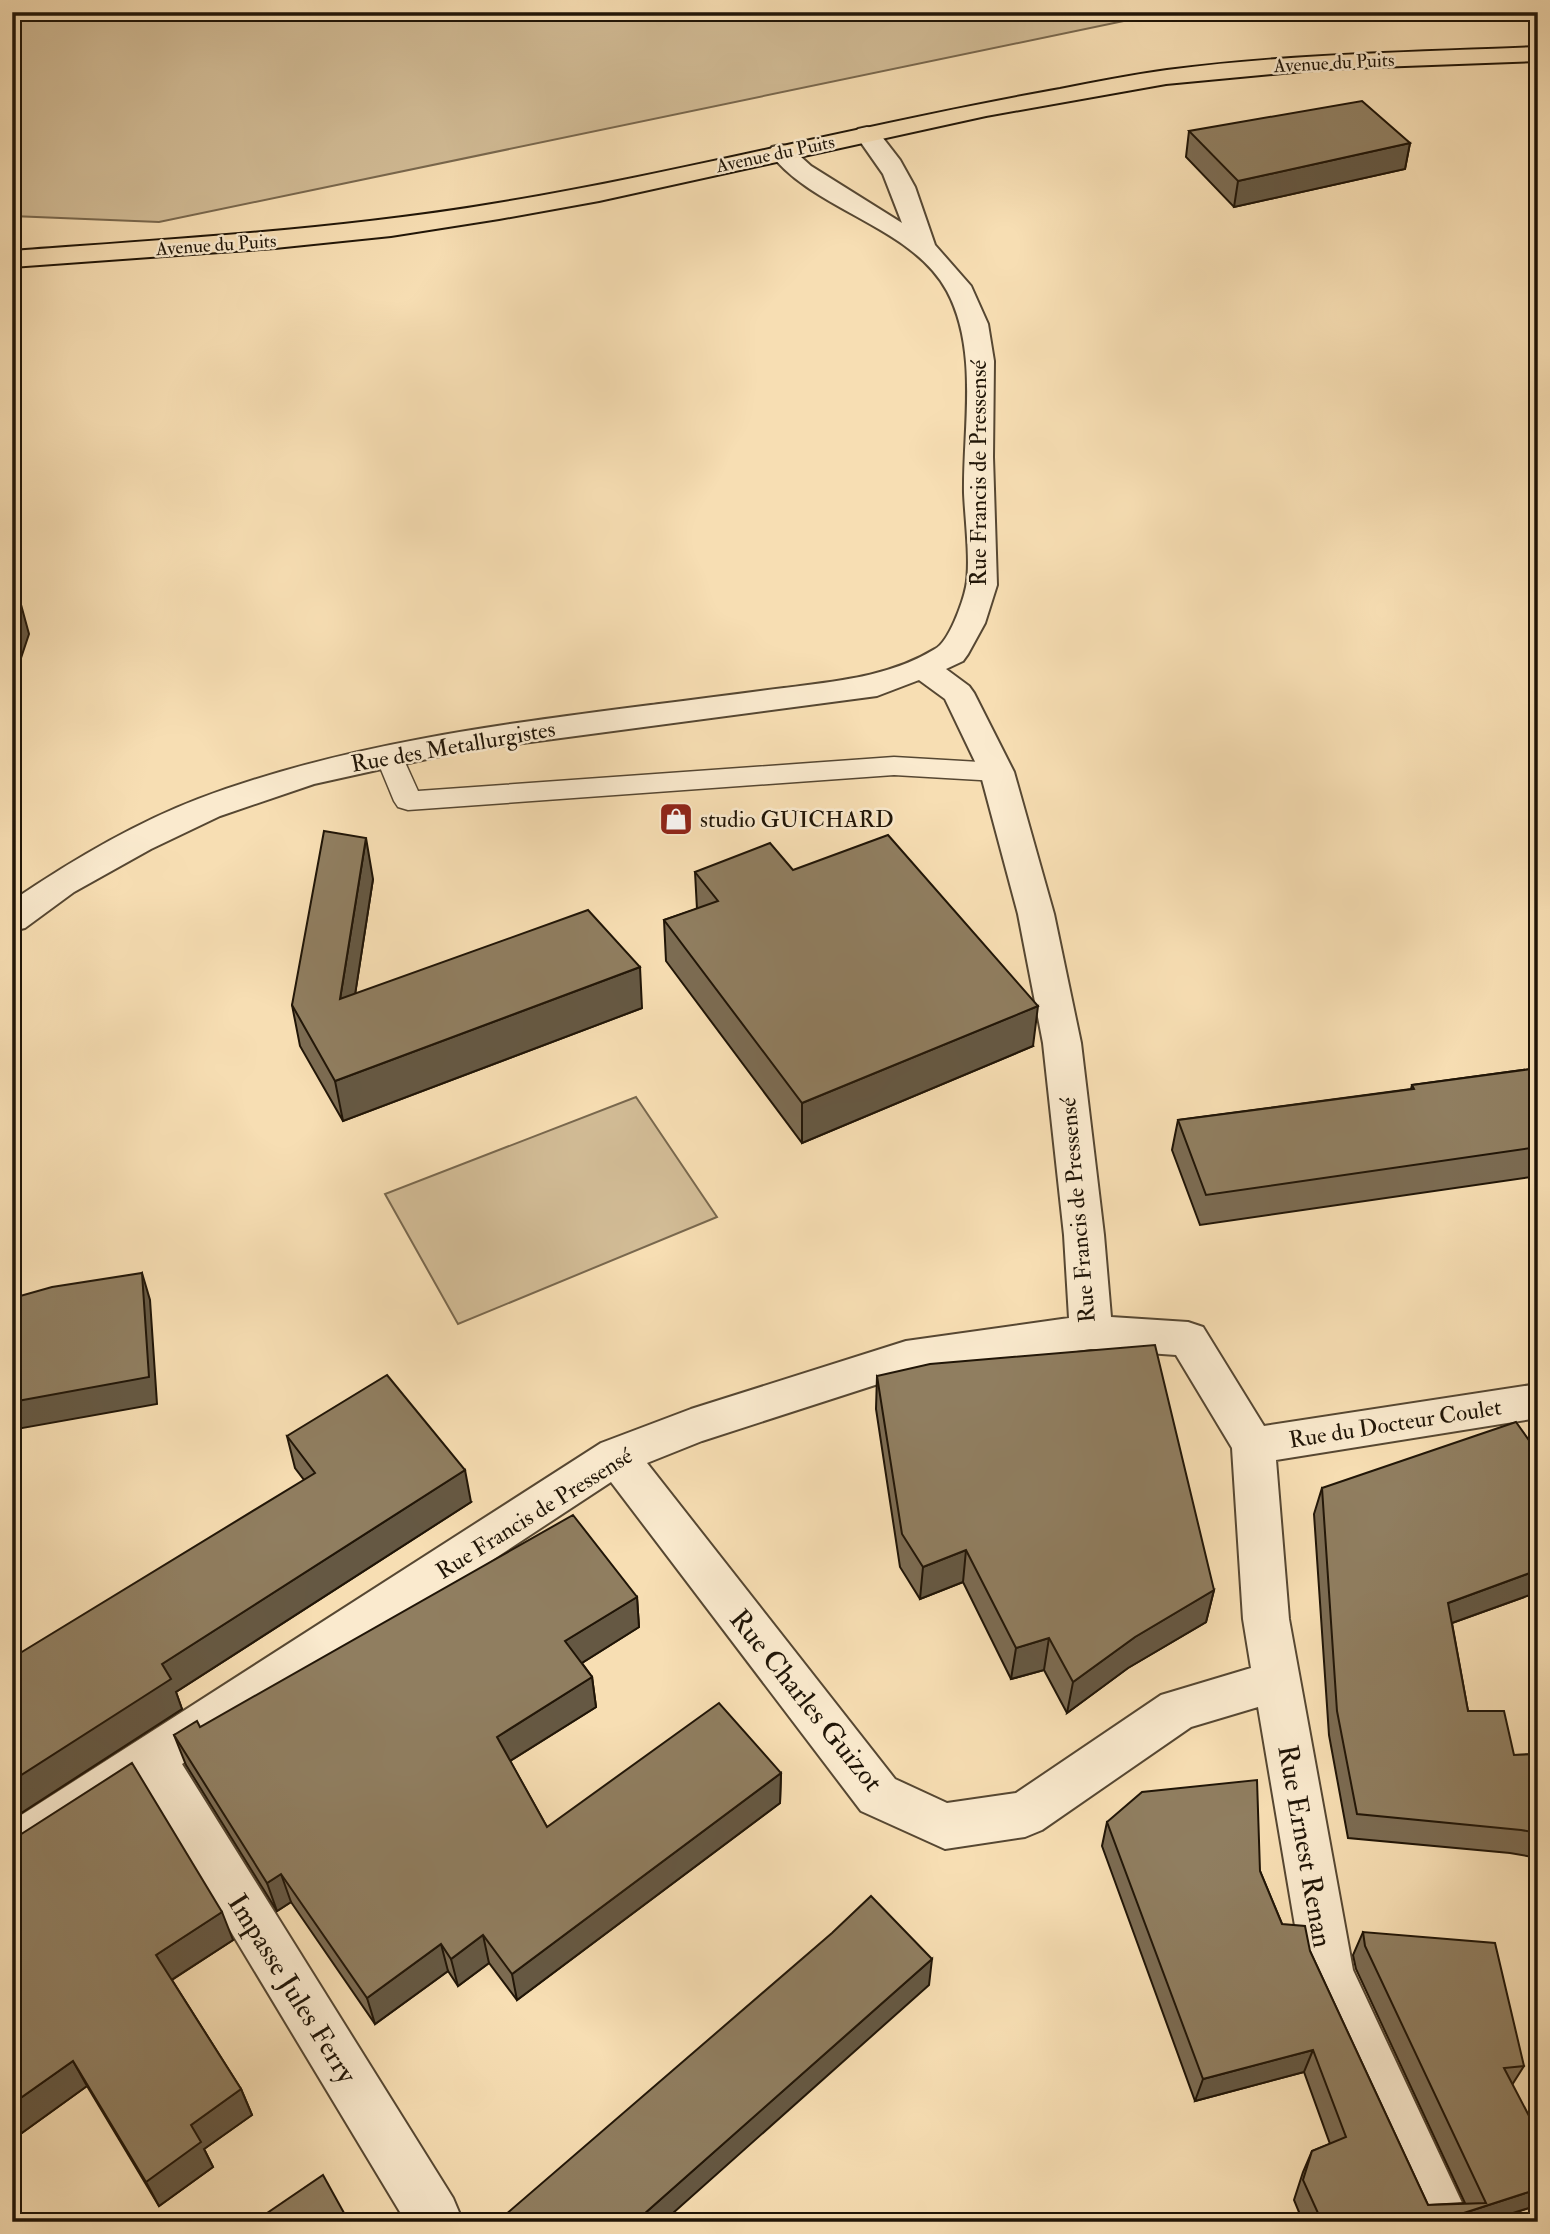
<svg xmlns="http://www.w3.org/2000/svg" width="1550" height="2234" viewBox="0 0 1550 2234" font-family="'IM FELL Double Pica',serif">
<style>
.green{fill:#d2bc96;stroke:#79684e;stroke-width:2}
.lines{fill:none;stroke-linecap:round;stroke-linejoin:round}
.lane-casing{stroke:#564732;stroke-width:3}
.street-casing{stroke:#564732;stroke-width:4}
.primary-casing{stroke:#201507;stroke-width:4}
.lane{fill:#faeace;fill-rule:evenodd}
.street{fill:#faeace;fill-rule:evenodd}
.primary{fill:#f7deb3;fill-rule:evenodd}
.wall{fill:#7c6c53;stroke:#201507;stroke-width:2}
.shaded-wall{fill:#655843;stroke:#201507;stroke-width:2}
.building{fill:#907e60;stroke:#201507;stroke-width:2}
.labels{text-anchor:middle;stroke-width:5;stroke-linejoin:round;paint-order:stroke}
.far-street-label{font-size:19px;fill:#201507;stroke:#faeace}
.street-label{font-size:23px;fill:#201507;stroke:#faeace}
.poi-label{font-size:23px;fill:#201507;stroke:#faeace;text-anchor:start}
.near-street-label{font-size:28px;fill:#201507;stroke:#faeace}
</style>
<rect width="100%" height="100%" fill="#f7deb3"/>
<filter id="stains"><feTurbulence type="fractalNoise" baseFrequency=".00286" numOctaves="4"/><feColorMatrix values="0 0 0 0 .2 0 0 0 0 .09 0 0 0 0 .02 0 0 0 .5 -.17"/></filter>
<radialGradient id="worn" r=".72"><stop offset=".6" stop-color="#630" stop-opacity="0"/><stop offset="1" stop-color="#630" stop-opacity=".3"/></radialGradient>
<g class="green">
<path d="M 12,12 L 1177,12 L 1162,13 L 159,222 L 12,216 Z"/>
<path d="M 636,1097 L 717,1217 L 458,1324 L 385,1194 Z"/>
</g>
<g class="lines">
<g class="lane-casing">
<path id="lane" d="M 389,746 L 399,749 L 418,791 L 894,757 L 997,763 L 1007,766 L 1011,772 L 1007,778 L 997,781 L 894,775 L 408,810 L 398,807 L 394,801 L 375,755 L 379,749 Z"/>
</g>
<g class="street-casing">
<path id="street" d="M 867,127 L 876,129 L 900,160 L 915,187 L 935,245 L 971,286 L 988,324 L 994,361 L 993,457 L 997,585 L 985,623 L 968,654 L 963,661 L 946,669 L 969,686 L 974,693 L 1014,772 L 1054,914 L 1081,1043 L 1104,1235 L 1111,1317 L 1188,1322 L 1203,1327 L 1264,1426 L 1538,1384 L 1538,1418 L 1276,1460 L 1289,1619 L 1353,1970 L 1471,2222 L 1416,2222 L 1303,1973 L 1258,1707 L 1191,1727 L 1042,1830 L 1025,1837 L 945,1849 L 861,1811 L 611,1482 L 182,1764 L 453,2198 L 461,2217 L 459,2222 L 406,2222 L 145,1789 L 29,1865 L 12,1872 L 12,1821 L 601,1443 L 691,1409 L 906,1341 L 1069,1318 L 1064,1235 L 1043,1043 L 1018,914 L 980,772 L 945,699 L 919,680 L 877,696 L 463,751 L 314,784 L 220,816 L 151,849 L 74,892 L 25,928 L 12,931 L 12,901 C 69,862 133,824 198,799 C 347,743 503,724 659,704 C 701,699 743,693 784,688 C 837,681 889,677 935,649 C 949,642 963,602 966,587 C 971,563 965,519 964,493 C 963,427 979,351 947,291 C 911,225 813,211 769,152 L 772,147 L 781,145 L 790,147 L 811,166 L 902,223 L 883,174 L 855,134 L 858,129 ZM 1091,1349 L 1176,1355 L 1232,1448 L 1243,1619 L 1251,1668 L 1161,1695 L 1016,1793 L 947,1803 L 895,1779 L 647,1463 L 702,1441 L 906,1375 Z"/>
</g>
<g class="primary-casing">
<path id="primary" d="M 1538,47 L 1538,61 L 1324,69 L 1166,84 L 986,116 L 599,201 L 499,219 L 391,236 L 275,248 L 12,267 L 12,251 C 175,239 337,230 498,203 C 686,172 872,122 1060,89 C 1095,82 1131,75 1167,70 C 1290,54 1414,52 1538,47 Z"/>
</g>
<use href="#lane" class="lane"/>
<use href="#street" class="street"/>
<use href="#primary" class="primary"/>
</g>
<g class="wall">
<path d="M 1189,131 L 1410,143 L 1405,169 L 1234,207 L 1186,157 Z"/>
<path d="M 793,870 L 1033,1046 L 802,1143 L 666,961 L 664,920 L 697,909 L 695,872 Z"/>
<path d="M 373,879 L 355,994 L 642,1008 L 343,1121 L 300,1046 L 292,1005 Z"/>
<path d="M 1538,1068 L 1538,1176 L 1200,1225 L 1172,1150 L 1178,1120 L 1411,1089 L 1412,1085 Z"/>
<path d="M 877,1376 L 1214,1590 L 1206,1622 L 1128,1668 L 1067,1713 L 1044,1670 L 1011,1679 L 963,1582 L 920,1599 L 900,1567 L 876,1409 Z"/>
<path d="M 287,1436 L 471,1502 L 176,1692 L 182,1709 L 12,1819 L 304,1480 L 295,1468 Z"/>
<path d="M 1322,1488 L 1538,1592 L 1452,1623 L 1468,1711 L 1514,1755 L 1538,1754 L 1538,1858 L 1510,1853 L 1348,1838 L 1329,1735 L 1314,1514 Z"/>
<path d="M 637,1597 L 639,1627 L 582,1663 L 592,1677 L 596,1707 L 510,1761 L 547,1827 L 781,1773 L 780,1803 L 517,2000 L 489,1963 L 458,1986 L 448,1971 L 375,2024 L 291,1902 L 277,1911 L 186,1765 L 174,1735 Z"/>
<path d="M 1107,1822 L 1260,1871 L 1282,1924 L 1310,1951 L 1428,2205 L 1465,2203 L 1356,1969 L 1353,1955 L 1363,1932 L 1524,2066 L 1512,2085 L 1538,2205 L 1486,2222 L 1303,2222 L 1294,2200 L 1303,2172 L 1312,2151 L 1330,2144 L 1304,2072 L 1195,2101 L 1102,1846 Z"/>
<path d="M 12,1840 L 233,1940 L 172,1980 L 241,2089 L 252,2115 L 204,2149 L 213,2167 L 159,2206 L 87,2086 L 12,2140 Z"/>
</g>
<g class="shaded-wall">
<path d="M 1410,143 L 1405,169 L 1234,207 L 1238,181 Z"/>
<path d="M 17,590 L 29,634 L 12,685 L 12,605 Z"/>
<path d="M 366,838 L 373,879 L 348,1040 L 340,999 Z"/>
<path d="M 640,967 L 642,1008 L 343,1121 L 335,1081 Z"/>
<path d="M 1038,1006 L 1033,1046 L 802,1143 L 802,1103 Z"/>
<path d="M 142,1273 L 150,1300 L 157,1404 L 17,1429 L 12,1418 L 12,1402 Z"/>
<path d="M 465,1470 L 471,1502 L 176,1692 L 182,1709 L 12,1819 L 12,1781 L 162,1664 Z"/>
<path d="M 966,1550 L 963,1582 L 920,1599 L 923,1567 Z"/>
<path d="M 1538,1570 L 1538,1592 L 1438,1628 L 1448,1603 Z"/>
<path d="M 1214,1590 L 1206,1622 L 1128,1668 L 1067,1713 L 1073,1682 L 1135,1637 Z"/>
<path d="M 637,1597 L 639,1627 L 569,1671 L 565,1641 Z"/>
<path d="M 1049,1638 L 1044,1670 L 1011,1679 L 1016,1648 Z"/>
<path d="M 592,1677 L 596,1707 L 502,1766 L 497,1737 Z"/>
<path d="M 781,1773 L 780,1803 L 517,2000 L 512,1974 Z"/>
<path d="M 281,1874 L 291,1902 L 277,1911 L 267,1883 Z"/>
<path d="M 222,1912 L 233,1940 L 168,1982 L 156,1955 Z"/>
<path d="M 483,1935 L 489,1963 L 458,1986 L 451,1959 Z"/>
<path d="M 441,1944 L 448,1971 L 375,2024 L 367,1998 Z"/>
<path d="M 932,1959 L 929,1985 L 663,2222 L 635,2222 Z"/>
<path d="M 1313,2050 L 1304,2072 L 1195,2101 L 1203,2079 Z"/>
<path d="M 73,2061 L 87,2086 L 12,2140 L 12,2104 Z"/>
<path d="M 241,2089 L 252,2115 L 204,2149 L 213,2167 L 159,2206 L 146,2182 L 191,2125 Z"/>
<path d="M 1538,2189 L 1538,2205 L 1485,2222 L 1436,2222 Z"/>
</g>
<g class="building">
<path d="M 1362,101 L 1410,143 L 1238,181 L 1189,131 Z"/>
<path d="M 17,590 L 12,605 L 12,591 Z"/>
<path d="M 324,831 L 366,838 L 340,999 L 588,910 L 640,967 L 335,1081 L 292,1005 Z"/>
<path d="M 888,835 L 1038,1006 L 802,1103 L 664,920 L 718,901 L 695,872 L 770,843 L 793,870 Z"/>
<path d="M 1538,1068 L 1538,1147 L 1206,1195 L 1178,1120 L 1414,1089 L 1412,1085 Z"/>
<path d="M 142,1273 L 149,1377 L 12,1402 L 13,1298 L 52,1287 Z"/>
<path d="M 1155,1345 L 1214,1590 L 1135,1637 L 1073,1682 L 1049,1638 L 1016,1648 L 966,1550 L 923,1567 L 902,1534 L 877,1376 L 930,1364 Z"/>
<path d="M 387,1375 L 465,1470 L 162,1664 L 171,1679 L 12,1781 L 12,1658 L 315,1473 L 287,1436 Z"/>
<path d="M 1516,1422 L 1538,1453 L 1538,1570 L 1448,1603 L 1468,1711 L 1504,1711 L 1514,1755 L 1538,1754 L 1538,1833 L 1521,1830 L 1357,1814 L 1337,1711 L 1322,1488 Z"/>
<path d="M 573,1515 L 637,1597 L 565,1641 L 592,1677 L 497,1737 L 547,1827 L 719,1703 L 781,1773 L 512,1974 L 483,1935 L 451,1959 L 441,1944 L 367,1998 L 281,1874 L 267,1883 L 174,1735 L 197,1721 L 200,1727 Z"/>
<path d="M 132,1763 L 222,1912 L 156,1955 L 241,2089 L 191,2125 L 201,2142 L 146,2182 L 73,2061 L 12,2104 L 12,1840 Z"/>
<path d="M 1257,1780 L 1260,1871 L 1282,1924 L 1305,1926 L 1310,1951 L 1428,2205 L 1486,2203 L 1365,1946 L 1363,1932 L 1495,1943 L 1524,2066 L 1504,2068 L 1538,2133 L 1538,2189 L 1436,2222 L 1322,2222 L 1303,2180 L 1312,2151 L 1346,2137 L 1313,2050 L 1203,2079 L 1107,1822 L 1142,1792 Z"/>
<path d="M 871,1896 L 932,1959 L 635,2222 L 497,2222 L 832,1933 Z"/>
<path d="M 323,2175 L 349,2222 L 254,2222 Z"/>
</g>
<defs>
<g id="shop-square" transform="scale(1.75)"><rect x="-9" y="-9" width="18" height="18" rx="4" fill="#8f2418" stroke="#faeace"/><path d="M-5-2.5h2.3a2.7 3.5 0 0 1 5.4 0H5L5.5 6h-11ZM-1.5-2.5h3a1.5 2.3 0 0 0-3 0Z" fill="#fff"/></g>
</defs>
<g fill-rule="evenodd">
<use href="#shop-square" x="676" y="819"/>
</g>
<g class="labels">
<g class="far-street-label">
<text transform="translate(1334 62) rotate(-3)" y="7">Avenue du Puits</text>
<text transform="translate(775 153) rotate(-12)" y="7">Avenue du Puits</text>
<text transform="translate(216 244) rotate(-4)" y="7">Avenue du Puits</text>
</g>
<g class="street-label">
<text transform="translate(978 473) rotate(-90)" y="8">Rue Francis de Pressensé</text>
<text transform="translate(453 746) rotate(-10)" y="8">Rue des Metallurgistes</text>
<text transform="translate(1077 1210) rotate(-95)" y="8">Rue Francis de Pressensé</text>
<text transform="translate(1395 1423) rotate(-9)" y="8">Rue du Docteur Coulet</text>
<text transform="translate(534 1513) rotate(-32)" y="8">Rue Francis de Pressensé</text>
</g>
<g class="poi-label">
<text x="700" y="827">studio GUICHARD</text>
</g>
<g class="near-street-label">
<text transform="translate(807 1700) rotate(51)" y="10">Rue Charles Guizot</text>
<text transform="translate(1306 1846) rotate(80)" y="10">Rue Ernest Renan</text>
<text transform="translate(293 1988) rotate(58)" y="10">Impasse Jules Ferry</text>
</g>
</g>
<rect width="1550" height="2234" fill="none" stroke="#f7deb3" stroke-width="42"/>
<rect x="14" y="14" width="1522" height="2206" fill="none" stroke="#201507" stroke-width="3.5"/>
<rect x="21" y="21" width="1508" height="2192" fill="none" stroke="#201507" stroke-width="2"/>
<rect width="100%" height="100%" filter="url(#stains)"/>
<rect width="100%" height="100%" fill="url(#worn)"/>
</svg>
